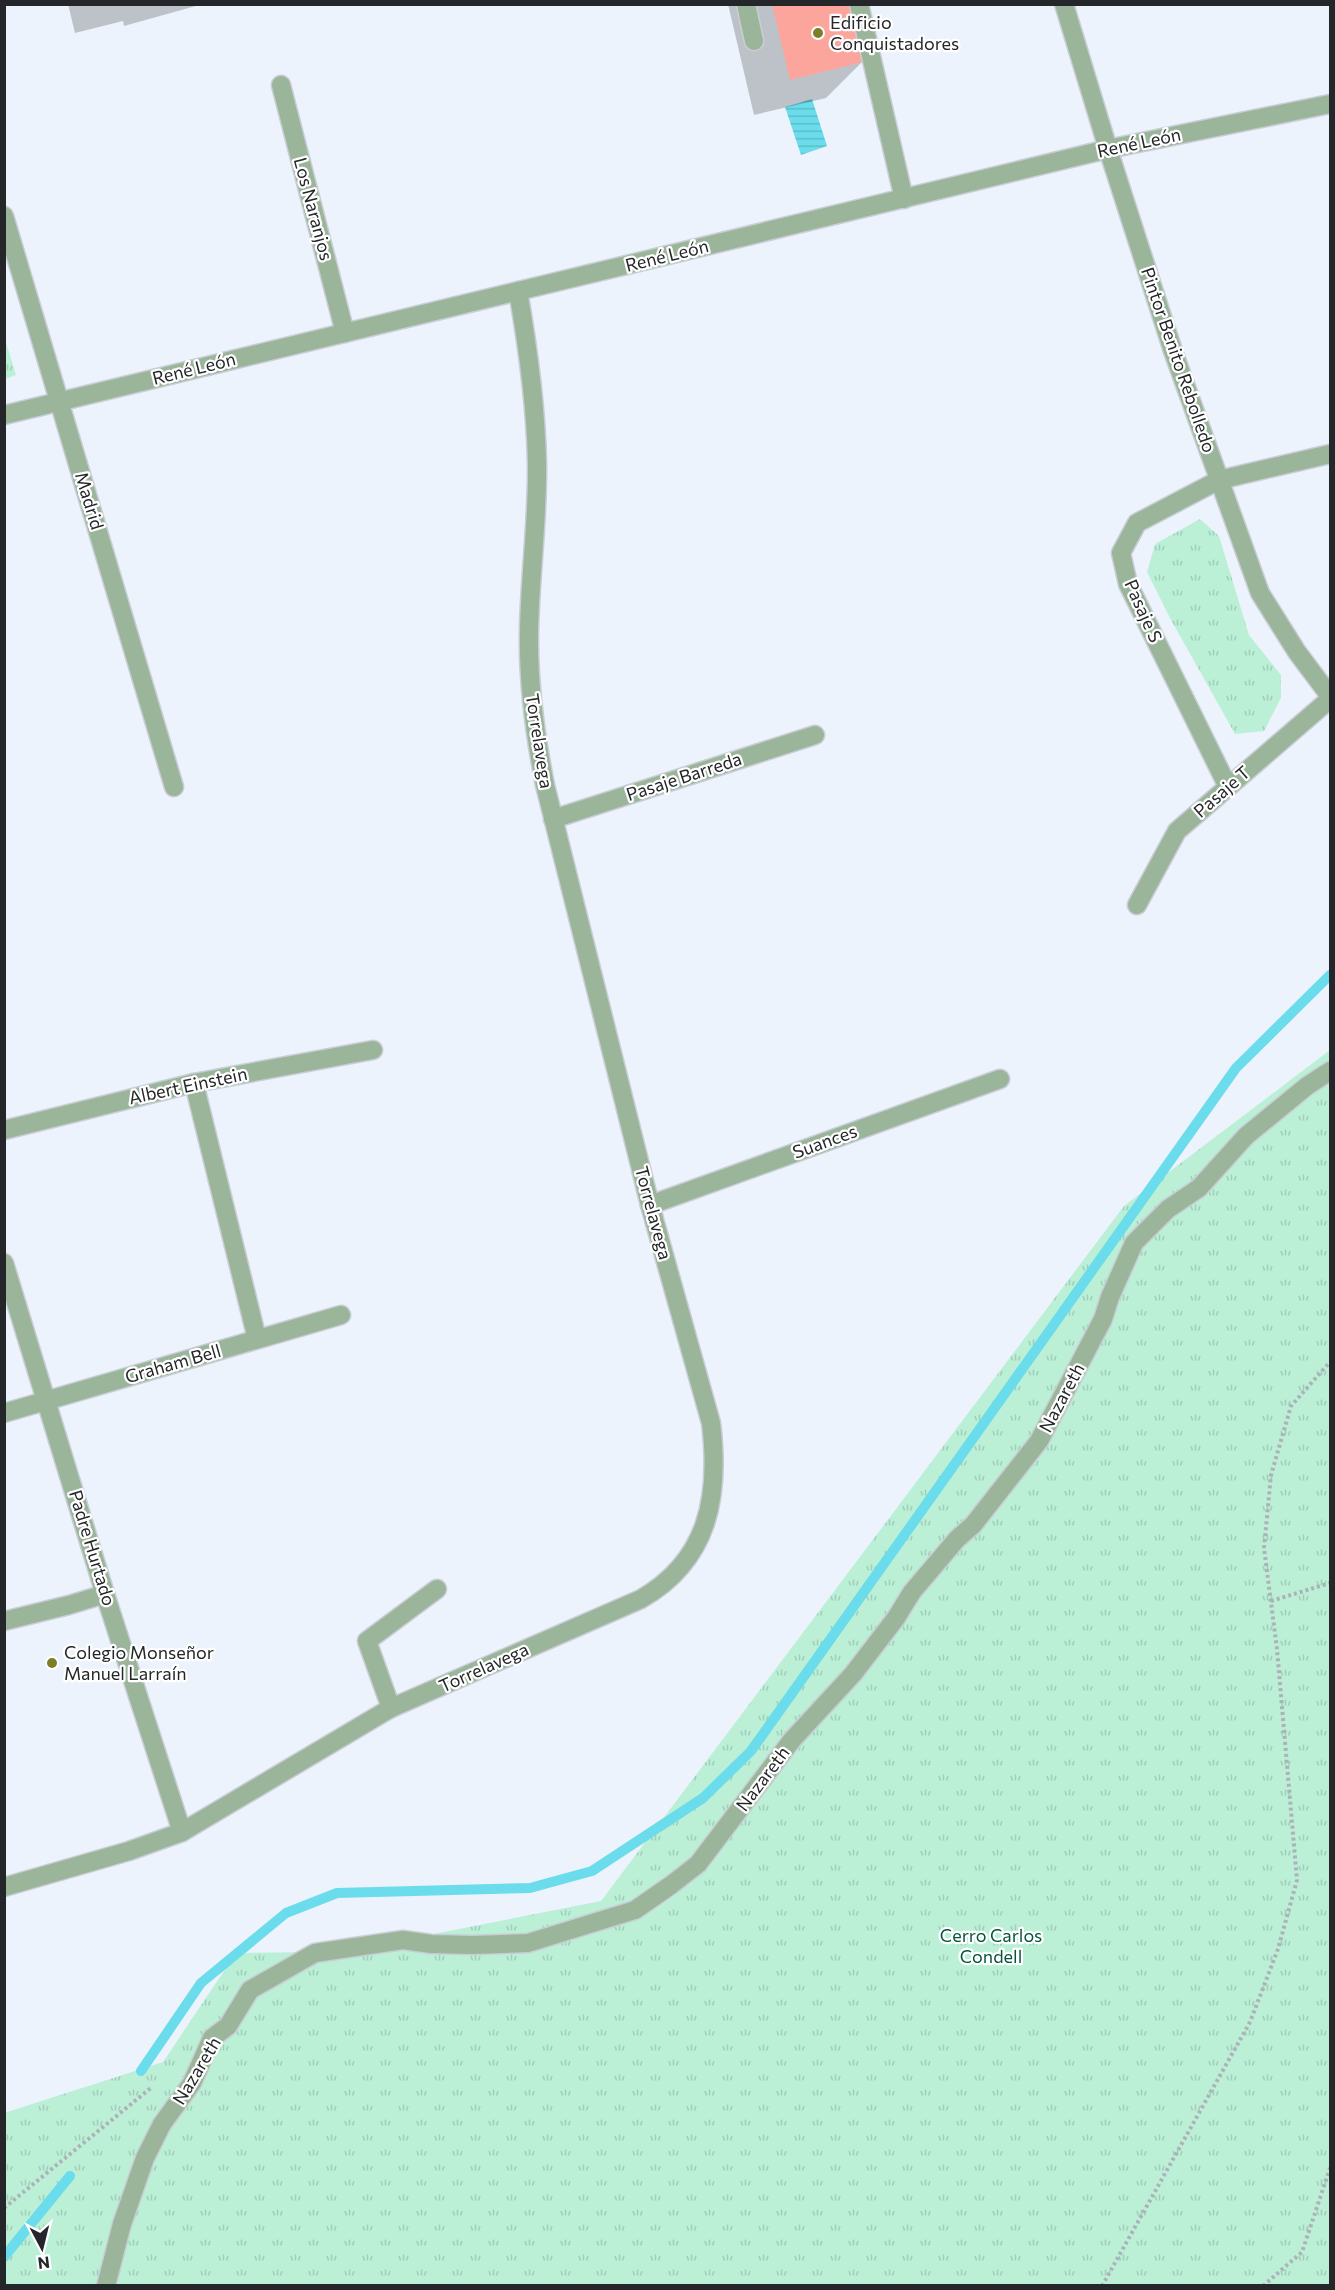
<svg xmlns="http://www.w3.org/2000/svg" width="1335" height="2290" viewBox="0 0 1335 2290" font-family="Commissioner,sans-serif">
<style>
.park{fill:url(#park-tufts)}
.water{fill:url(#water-rules)}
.shadow{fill:#0003}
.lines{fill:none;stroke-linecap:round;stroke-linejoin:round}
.stream{stroke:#6bdceb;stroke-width:10}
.building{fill:#fca59d}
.minor-casing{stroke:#c9ced6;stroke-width:21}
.path{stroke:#adb2b9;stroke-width:4;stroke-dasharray:3 3;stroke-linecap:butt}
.minor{stroke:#9bb59b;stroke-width:18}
.poi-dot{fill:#7d7f28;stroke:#fff;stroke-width:2}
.labels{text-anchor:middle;stroke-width:4.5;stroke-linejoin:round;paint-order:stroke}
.poi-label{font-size:18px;fill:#242629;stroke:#fff;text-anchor:start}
.street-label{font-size:18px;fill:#242629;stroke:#fff}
.park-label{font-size:18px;fill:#06543b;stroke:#fff}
</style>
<defs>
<pattern id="park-tufts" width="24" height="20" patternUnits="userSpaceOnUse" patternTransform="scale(1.5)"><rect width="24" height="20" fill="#bbf0d7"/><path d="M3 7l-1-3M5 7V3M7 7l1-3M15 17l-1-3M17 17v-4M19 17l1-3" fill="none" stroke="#a1ceb9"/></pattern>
<pattern id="water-rules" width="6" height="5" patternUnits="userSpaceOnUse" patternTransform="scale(1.5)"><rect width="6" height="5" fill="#6bdceb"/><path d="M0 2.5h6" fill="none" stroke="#5dbdca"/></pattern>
</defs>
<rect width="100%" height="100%" fill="#edf3fc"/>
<g class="park">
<path d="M 4,336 L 16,375 L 5,379 L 4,378 Z"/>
<path d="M 1200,519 L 1219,536 L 1249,635 L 1281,675 L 1281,698 L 1264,731 L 1235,734 L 1170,618 L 1147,572 L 1155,544 Z"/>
<path d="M 1330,1050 L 1330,2285 L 5,2285 L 4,2113 L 163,2062 L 236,1953 L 315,1952 L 403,1940 L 601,1901 L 1124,1206 Z"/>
</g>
<path class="water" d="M 812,99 L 827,146 L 801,155 L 785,107 Z"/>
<g class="shadow">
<path d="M 68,4 L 203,4 L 124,26 L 123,21 L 75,33 Z"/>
<path d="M 728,4 L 848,4 L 862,62 L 826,98 L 754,115 Z"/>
</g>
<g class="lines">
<g class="stream">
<path d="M 141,2071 L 201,1983 L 286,1913 L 337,1893 L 530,1888 L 592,1871 L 703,1798 L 751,1751 L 1236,1068 L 1330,975"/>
<path d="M 4,2257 L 70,2176"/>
</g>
</g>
<path class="building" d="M 772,4 L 850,4 L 863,62 L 790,80 Z"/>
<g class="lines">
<g class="minor-casing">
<g id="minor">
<path d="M 746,4 L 754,41"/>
<path d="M 859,4 L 904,199"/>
<path d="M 1064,4 L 1108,149 L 1173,351 L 1260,593 L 1297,652 L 1330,696"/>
<path d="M 281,85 L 345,333"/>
<path d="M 4,216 L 174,787"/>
<path d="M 4,415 L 1108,149 L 1330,104"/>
<path d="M 1228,787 L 1128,584 L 1121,553 L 1137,523 L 1219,480 L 1330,454"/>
<path d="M 553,819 L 815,735"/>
<path d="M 1137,905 L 1177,831 L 1330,699"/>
<path d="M 194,1083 L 257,1339"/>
<path d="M 4,1130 L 194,1083 L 373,1050"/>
<path d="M 650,1205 L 1000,1079"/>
<path d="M 4,1263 L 105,1594 L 182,1832"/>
<path d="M 4,1413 L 341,1315"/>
<path d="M 4,1621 L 69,1605 L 105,1594"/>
<path d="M 391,1708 L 367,1641 L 437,1589"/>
<path d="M 4,1887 L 129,1851 L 182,1832 L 391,1708 L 641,1599 C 709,1560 720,1496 711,1423 L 650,1205 L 545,785 C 535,735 528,683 529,631 C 530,575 538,519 537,463 C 536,405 528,348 518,291"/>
<path d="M 106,2286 L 122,2224 L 145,2158 L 162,2124 L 192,2083 L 212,2038 L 228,2026 L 250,1990 L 315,1953 L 403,1940 L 431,1944 L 473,1945 L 528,1943 L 635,1910 L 671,1885 L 698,1864 L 792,1740 L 853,1674 L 896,1618 L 912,1592 L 957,1539 L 973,1525 L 1039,1441 L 1103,1319 L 1110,1297 L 1134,1243 L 1168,1209 L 1199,1188 L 1246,1136 L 1307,1086 L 1330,1071"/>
</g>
</g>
<g class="path">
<path d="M 1271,1601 L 1330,1583"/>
<path d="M 4,2208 L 152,2087"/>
<path d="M 1102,2286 L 1250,2022 L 1278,1949 L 1297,1880 L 1277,1649 L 1264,1548 L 1271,1475 L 1291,1406 L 1330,1362"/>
<path d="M 1263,2286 L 1302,2252 L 1330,2168"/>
</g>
<use href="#minor" class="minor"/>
</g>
<g class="poi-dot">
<circle cx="818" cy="33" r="6"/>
<circle cx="52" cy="1663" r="6"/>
</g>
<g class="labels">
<g class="poi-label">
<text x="830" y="29">Edificio<tspan x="830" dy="21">Conquistadores</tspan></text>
<text x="64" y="1659">Colegio Monseñor<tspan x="64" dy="21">Manuel Larraín</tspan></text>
</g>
<g class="street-label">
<text transform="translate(1139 143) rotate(-12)" y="6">René León</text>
<text transform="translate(313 209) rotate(75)" y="6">Los Naranjos</text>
<text transform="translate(667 256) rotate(-14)" y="6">René León</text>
<text transform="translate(1178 360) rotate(71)" y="6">Pintor Benito Rebolledo</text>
<text transform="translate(194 369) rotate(-14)" y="6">René León</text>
<text transform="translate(89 501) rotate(73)" y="6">Madrid</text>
<text transform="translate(1143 611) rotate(66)" y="6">Pasaje S</text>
<text transform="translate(539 741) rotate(81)" y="6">Torrelavega</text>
<text transform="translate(684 777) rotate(-18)" y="6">Pasaje Barreda</text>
<text transform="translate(1222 792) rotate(-41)" y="6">Pasaje T</text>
<text transform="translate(188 1086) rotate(-12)" y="6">Albert Einstein</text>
<text transform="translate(825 1142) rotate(-20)" y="6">Suances</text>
<text transform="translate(653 1213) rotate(75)" y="6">Torrelavega</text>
<text transform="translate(173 1364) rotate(-16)" y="6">Graham Bell</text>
<text transform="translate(1062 1398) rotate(-62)" y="6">Nazareth</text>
<text transform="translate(92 1548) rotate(73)" y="6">Padre Hurtado</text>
<text transform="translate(484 1668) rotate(-24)" y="6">Torrelavega</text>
<text transform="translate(763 1779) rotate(-53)" y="6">Nazareth</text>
<text transform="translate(197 2071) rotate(-59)" y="6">Nazareth</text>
</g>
<g class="park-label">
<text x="991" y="1942">Cerro Carlos<tspan x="991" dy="21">Condell</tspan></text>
</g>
</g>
<rect width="1335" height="2290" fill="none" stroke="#242629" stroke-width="12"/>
<g transform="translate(42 2248) rotate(173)" stroke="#ffffff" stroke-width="4.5" paint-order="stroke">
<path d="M0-4.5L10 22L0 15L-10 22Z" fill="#242629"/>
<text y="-9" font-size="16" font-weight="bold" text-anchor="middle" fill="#242629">N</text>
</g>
</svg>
